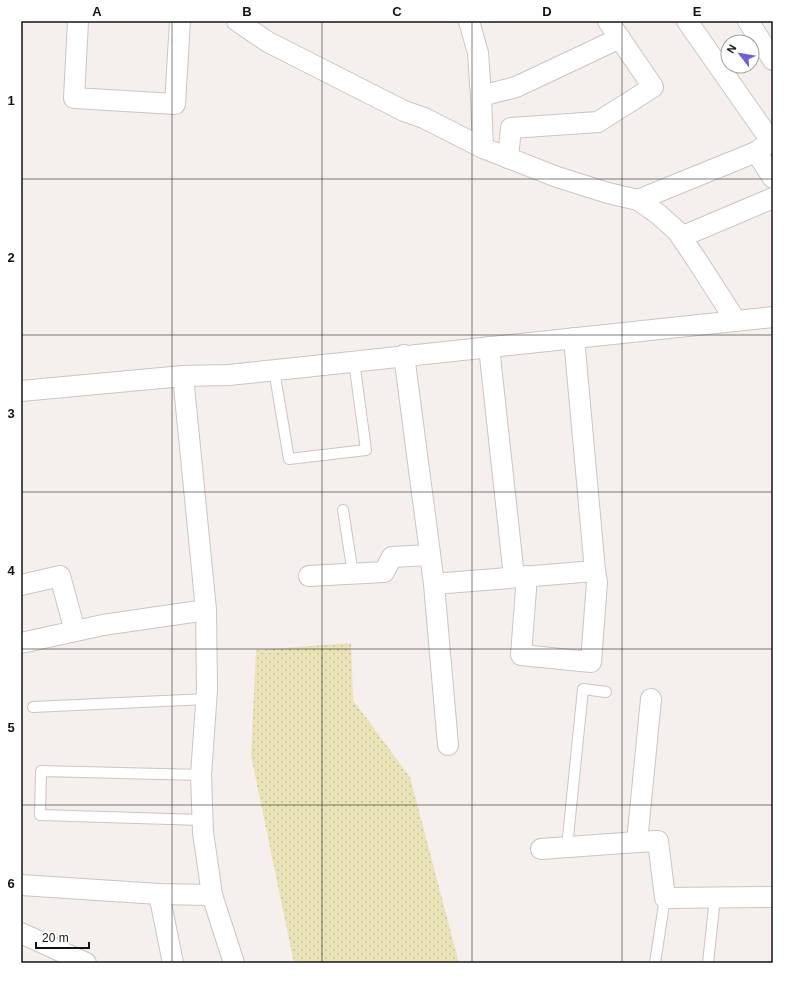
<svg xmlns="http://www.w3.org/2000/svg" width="794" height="984" viewBox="0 0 794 984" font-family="Helvetica,sans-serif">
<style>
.grass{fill:url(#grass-dots)}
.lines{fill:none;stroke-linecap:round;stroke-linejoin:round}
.service-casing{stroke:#cac6c3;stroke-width:12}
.minor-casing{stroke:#cac6c3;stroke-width:22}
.service{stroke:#fff;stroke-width:10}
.minor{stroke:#fff;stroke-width:20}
.grid{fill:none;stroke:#141212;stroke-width:1;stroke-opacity:0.55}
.neatline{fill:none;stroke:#141212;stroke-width:1.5}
.grid-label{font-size:13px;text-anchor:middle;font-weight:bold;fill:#141212}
</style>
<defs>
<pattern id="grass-dots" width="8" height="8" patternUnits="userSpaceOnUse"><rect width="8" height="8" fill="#eae3b7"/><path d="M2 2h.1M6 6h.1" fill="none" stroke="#c8c29c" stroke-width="1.8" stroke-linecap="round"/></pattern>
</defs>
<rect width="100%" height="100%" fill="#f5f0ee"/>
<path class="grass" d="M 351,643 L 353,700 L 410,777 L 459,963 L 294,963 L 251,756 L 256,650 Z"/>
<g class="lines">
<g class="service-casing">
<g id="service">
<path d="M 274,370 L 289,459 L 366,450 L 354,361"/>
<path d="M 343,510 L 353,574"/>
<path d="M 33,707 L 207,699"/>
<path d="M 201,775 L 41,771 L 40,815 L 202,820"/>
<path d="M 567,847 L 583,689 L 606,692"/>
<path d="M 655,963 L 665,898"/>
<path d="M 708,963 L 715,898"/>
</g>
</g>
<g class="minor-casing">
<g id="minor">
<path d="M 78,21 L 74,98 L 175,104 L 180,21"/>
<path d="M 237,21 L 268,42 L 404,111 L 424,118 L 483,148"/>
<path d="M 469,21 L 478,53 L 481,96 L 483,148 L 557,177 L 608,193 L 638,200 L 658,214 L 677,231 L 696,259 L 736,321"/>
<path d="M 687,21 L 771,141"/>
<path d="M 748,21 L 773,60"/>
<path d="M 481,96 L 516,87 L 620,38"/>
<path d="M 756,152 L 773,178"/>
<path d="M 508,158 L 511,128 L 598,122 L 653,87 L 608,21"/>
<path d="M 638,200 L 756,152 L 773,140"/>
<path d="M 681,237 L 773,198"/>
<path d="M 489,347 L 514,577"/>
<path d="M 404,355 L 434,584 L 595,571 L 574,338"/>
<path d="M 21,391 L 183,376 L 229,375 L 773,317"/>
<path d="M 309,576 L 384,572 L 392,557 L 430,555"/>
<path d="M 527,576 L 521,655 L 591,662 L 597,582 L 595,571"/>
<path d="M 434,584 L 448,745"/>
<path d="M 21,585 L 60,576 L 75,631"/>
<path d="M 206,610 L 207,690 L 201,775 L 203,832 L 212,895 L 234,963"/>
<path d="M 21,643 L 103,625 L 206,610 L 183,376"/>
<path d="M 651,699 L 637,842 L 658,841 L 665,898 L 773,897"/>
<path d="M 541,849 L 637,842"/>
<path d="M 21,885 L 159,894 L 212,895"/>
<path d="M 159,894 L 173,963"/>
<path d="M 21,933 L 86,963"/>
</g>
</g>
<use href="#service" class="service"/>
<use href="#minor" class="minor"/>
</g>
<path class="grid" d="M 172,21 L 172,963M 322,21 L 322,963M 472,21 L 472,963M 622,21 L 622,963M 21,179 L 773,179M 21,335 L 773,335M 21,492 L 773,492M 21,649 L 773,649M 21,805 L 773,805"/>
<rect width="794" height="984" fill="none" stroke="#ffffff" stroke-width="44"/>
<g transform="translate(740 54) rotate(301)"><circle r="19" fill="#ffffff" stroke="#a1a0a0"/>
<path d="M0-3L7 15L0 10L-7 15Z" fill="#6b5ed8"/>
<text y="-6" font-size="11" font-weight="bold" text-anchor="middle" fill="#141212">N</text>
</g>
<path d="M36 942v6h53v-6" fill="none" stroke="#141212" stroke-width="2"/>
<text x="42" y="942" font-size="12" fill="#141212" stroke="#ffffff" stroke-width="3" paint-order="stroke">20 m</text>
<rect x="22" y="22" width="750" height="940" class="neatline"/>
<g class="grid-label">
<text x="97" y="16">A</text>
<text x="247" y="16">B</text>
<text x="397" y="16">C</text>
<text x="547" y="16">D</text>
<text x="697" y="16">E</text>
<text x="11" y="105">1</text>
<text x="11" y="262">2</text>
<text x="11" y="418">3</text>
<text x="11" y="575">4</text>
<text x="11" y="732">5</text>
<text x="11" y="888">6</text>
</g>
</svg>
